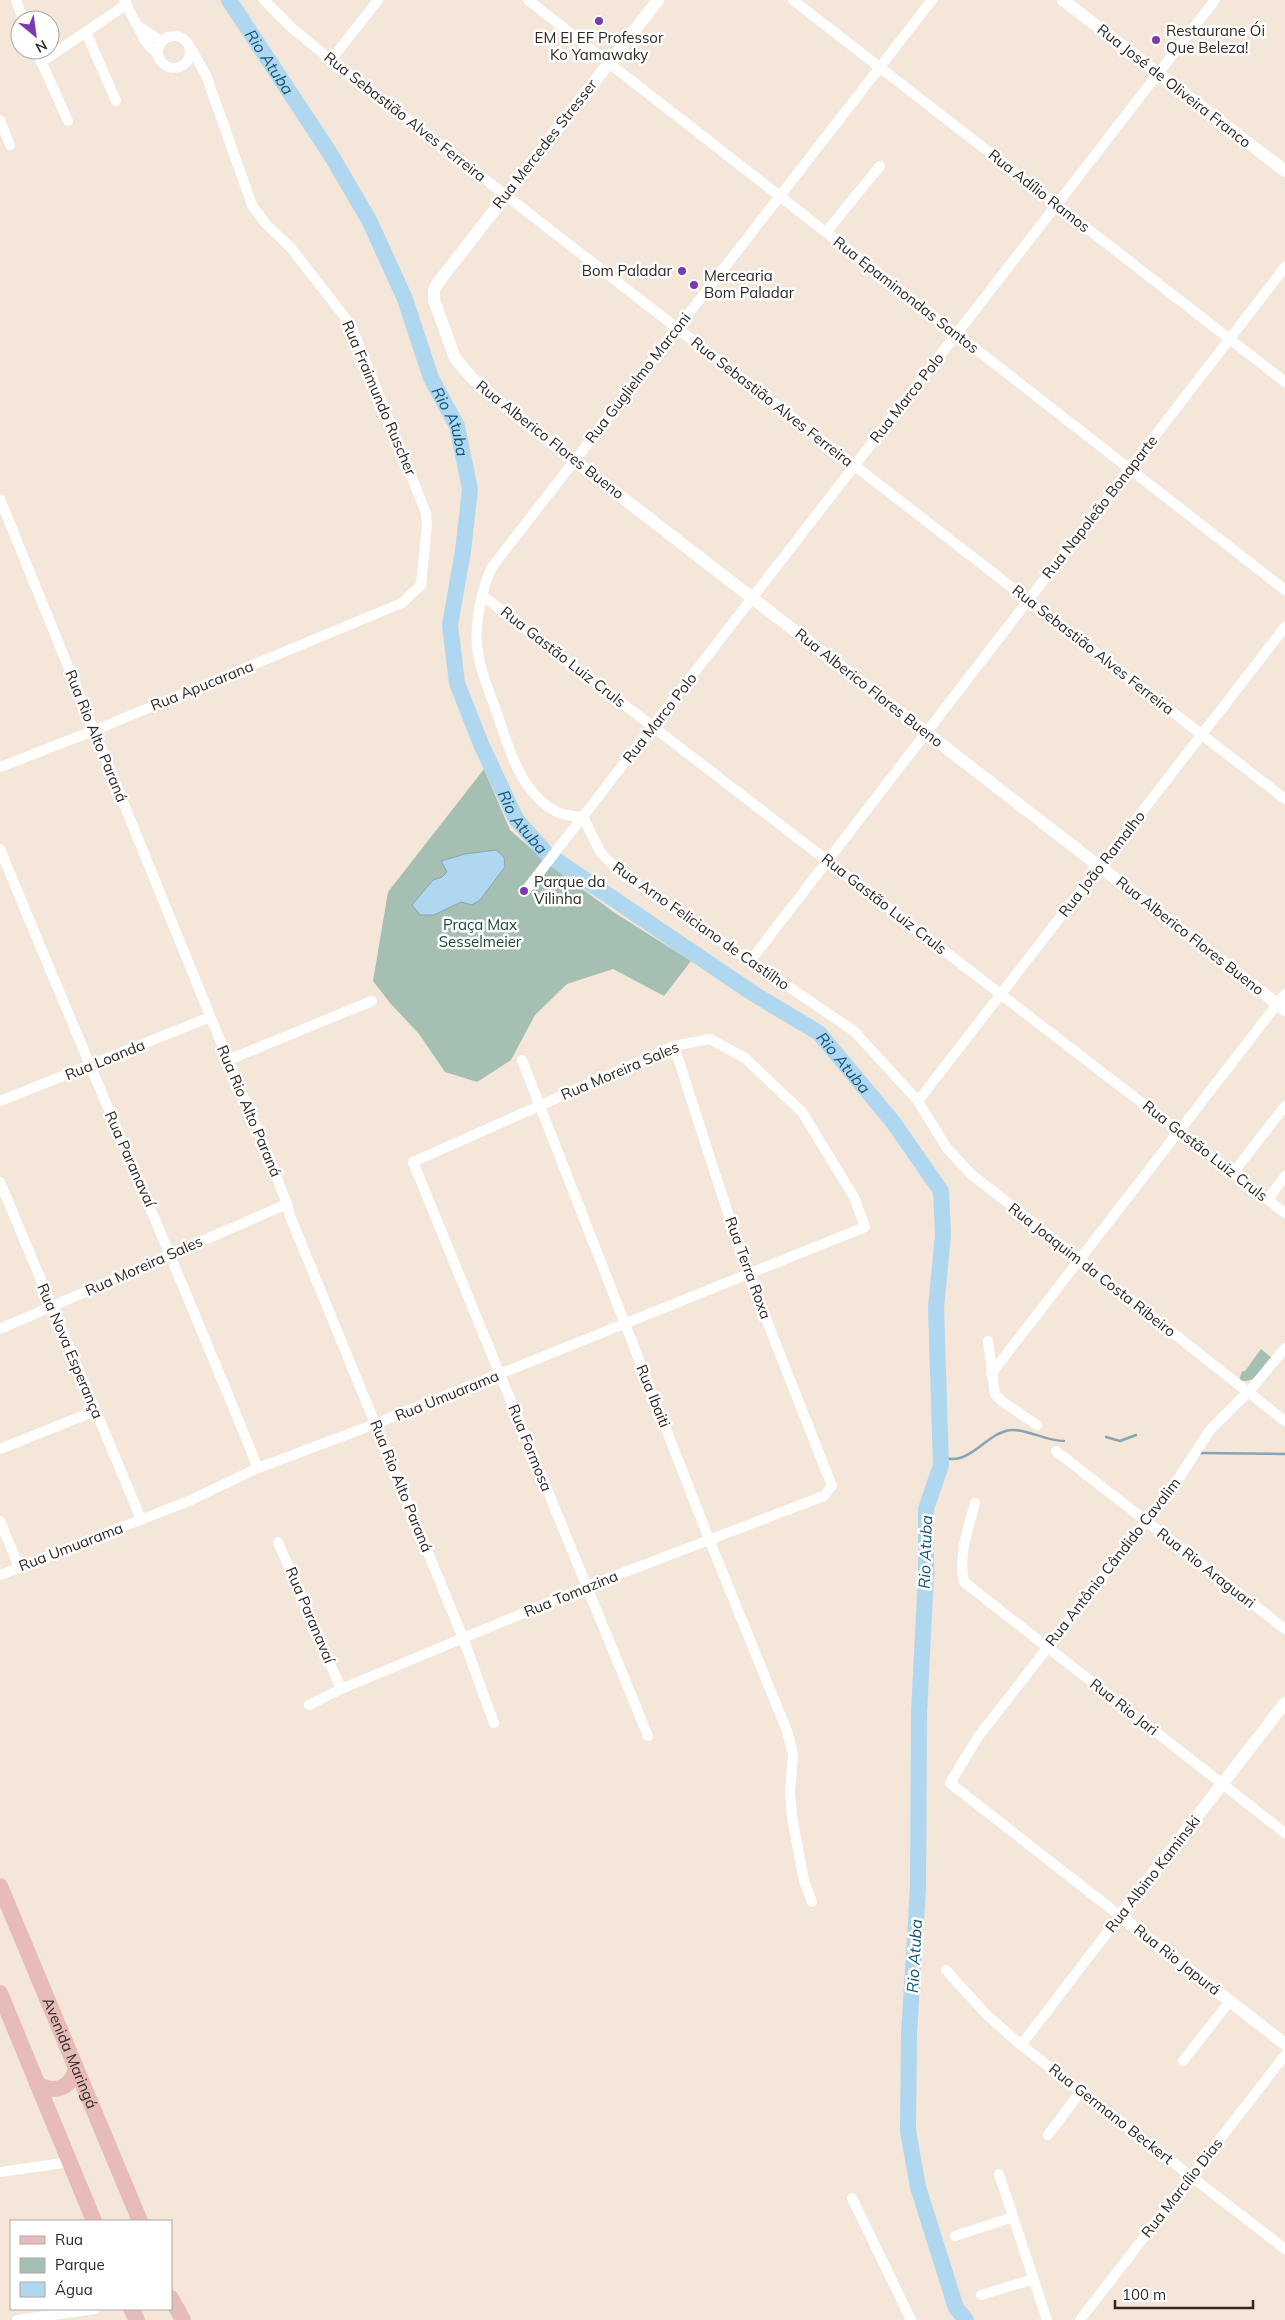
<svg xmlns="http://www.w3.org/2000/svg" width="1285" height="2320" viewBox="0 0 1285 2320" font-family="Mulish,sans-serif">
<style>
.green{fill:#a5c0b3}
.water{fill:#afd7ef;stroke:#88a3b2}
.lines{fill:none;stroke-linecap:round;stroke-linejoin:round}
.stream{stroke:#88a3b2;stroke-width:2.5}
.river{stroke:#afd7ef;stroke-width:16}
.minor{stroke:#fff;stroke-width:10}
.tertiary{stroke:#fff;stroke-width:12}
.primary{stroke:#e8bbbb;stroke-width:16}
.poi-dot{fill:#7a3aaf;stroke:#fff;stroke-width:2}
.labels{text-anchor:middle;stroke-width:5;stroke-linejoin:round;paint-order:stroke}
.poi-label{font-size:15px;fill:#2e2924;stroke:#fff;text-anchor:start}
.street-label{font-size:15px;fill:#2e2924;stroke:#fff}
.park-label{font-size:15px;fill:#154b36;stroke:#fff}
.water-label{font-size:16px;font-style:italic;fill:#125677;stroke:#fff}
</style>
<rect width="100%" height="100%" fill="#f4e6d9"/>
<g class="green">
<path d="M 484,769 L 510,830 L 551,866 L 615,913 L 691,961 L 664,996 L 613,969 L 567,984 L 535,1015 L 511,1060 L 477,1082 L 445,1072 L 419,1034 L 390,1003 L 373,981 L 388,892 Z"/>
<path d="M 1261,1349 L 1272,1358 C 1263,1369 1255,1385 1239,1380 L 1242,1371 L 1245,1371 Z"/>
</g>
<path class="water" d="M 496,850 L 504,857 L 505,867 L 480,900 L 472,905 L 461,902 L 434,915 L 420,915 L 412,905 L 433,880 L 442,877 L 447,872 L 441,861 L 465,854 Z"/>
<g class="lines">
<g class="stream">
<path d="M 1106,1437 L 1120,1441 L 1136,1435"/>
<path d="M 1199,1453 L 1285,1454"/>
<path d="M 940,1459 C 947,1458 953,1460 960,1458 C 978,1453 991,1432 1011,1430 C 1029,1429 1045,1441 1064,1441"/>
</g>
<path class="river" id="s1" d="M 229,0 L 331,155 L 369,220 L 405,299 L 431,378 L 457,426 L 470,489 L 463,551 L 450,625 L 457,683 L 481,744 L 516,819 L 547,854 L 754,994 L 819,1033 L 893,1122 L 941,1191 L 943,1234 L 936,1308 L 941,1465 L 926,1509 L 926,1575 L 919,1713 L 918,1888 L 909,2034 L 908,2131 L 918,2187 L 956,2308 L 966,2320"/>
<g class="minor">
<path d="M 16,0 L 23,20"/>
<path d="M 124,0 L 145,41 L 158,55"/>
<path d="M 264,0 L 292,28 L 331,60 L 1285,799"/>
<path d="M 528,0 L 1285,590"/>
<path d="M 793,0 L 1285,382"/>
<path d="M 932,0 L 492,567 C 482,588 475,621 477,645 C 479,667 488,689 496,710 C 508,746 520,793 557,812 C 565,816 574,816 583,817 L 601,853 L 621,873 L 854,1031 L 918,1101 L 946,1147 L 971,1174 L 1285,1421"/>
<path d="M 138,26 L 161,41"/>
<path d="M 86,32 L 116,101"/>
<circle cx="174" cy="52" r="16"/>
<path d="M 36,50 L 68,121"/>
<path d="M 331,60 L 378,0"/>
<path d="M 41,62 L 127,4"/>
<path d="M 0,120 L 10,145"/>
<path d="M 826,232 L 880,166"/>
<path d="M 0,499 L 228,1060 L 269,1157 L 287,1204 L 290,1216 L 463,1638 L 494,1723"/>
<path d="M 483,596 L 1285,1213"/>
<path d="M 0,767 L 93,731 L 402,603 L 421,585 L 427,525 L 426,513 L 351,325 L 291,248 L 265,223 L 252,205 L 206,75 L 189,45"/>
<path d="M 0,849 C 85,1056 174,1261 258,1468"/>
<path d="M 526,890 L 1215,0"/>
<path d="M 751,960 L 1285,267"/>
<path d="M 228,1060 L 372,1001"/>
<path d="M 522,1060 L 709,1539 L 787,1731 L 793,1754 L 790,1792 L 792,1817 L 804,1881 L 812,1902"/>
<path d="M 0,1101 L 210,1017"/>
<path d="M 918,1101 L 1285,627"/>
<path d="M 1233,1173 L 1285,1106"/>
<path d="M 0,1182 L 141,1519"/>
<path d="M 1268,1199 L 1285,1176"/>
<path d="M 0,1329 L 287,1204"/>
<path d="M 988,1341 L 995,1394 L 1003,1402 L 1037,1425"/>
<path d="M 991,1374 L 1285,994"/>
<path d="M 0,1449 L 95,1411"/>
<path d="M 1056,1451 L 1285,1629"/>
<path d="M 975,1503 C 968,1529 958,1555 964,1582 L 1285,1833"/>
<path d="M 0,1521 L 19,1567"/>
<path d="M 278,1542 L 341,1689"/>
<path d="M 0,1575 L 191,1500 L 258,1468 L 375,1424 L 865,1227 L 854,1197 L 802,1112 L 745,1058 L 710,1039 L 674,1046 L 413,1162 C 491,1353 568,1545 648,1736"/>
<path d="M 309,1705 L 341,1689 L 586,1587 L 824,1496 L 832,1486 L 744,1263 L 674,1046"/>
<path d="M 946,1970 L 987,2015 L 1021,2045 L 1285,2249"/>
<path d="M 1021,2045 L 1120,1916 L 950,1783 L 978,1737 L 1175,1484 L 1210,1430 L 1253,1387 L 1285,1348"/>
<path d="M 1183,2061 L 1230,2001"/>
<path d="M 1048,2135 L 1081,2091"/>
<path d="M 0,2172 L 70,2162"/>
<path d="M 999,2174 L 1047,2320"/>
<path d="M 852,2198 L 911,2320"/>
<path d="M 955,2236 L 1013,2217"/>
<path d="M 981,2295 L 1034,2279"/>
<path d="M 17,2320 L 95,2309"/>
<path d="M 1080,2320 L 1285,2055"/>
</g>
<g class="tertiary">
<path d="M 658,0 L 437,284 L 434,290 L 434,300 L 455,358 L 472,378 L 504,406 L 1285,1010"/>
<path d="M 1063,0 L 1285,171"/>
<path d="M 1285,1703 L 1120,1916 L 1285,2044"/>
</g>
<g class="primary">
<path id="s2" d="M 0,1886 L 140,2221"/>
<path d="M 0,1993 L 94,2221"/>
<path d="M 37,2084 C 54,2094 70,2089 76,2069"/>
<path d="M 171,2298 L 183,2320"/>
<path d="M 131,2309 L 137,2320"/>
</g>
</g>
<g class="poi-dot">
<circle cx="599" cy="21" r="5"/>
<circle cx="1156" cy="40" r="5"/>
<circle cx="682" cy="271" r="5"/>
<circle cx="694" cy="285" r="5"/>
<circle cx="524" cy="891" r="5"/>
</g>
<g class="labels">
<g class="poi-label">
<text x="1166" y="36">Restaurane Ói<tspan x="1166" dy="17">Que Beleza!</tspan></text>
<text x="599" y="43" text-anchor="middle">EM EI EF Professor<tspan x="599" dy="17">Ko Yamawaky</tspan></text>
<text x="672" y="276" text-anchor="end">Bom Paladar</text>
<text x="704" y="281">Mercearia<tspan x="704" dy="17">Bom Paladar</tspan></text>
<text x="534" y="887">Parque da<tspan x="534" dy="17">Vilinha</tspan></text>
</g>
<g class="street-label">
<text transform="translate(1174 86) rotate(38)" y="5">Rua José de Oliveira Franco</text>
<text transform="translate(405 117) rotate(38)" y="5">Rua Sebastião Alves Ferreira</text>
<text transform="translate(545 144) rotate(-52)" y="5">Rua Mercedes Stresser</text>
<text transform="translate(1039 191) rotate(38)" y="5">Rua Adílio Ramos</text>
<text transform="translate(906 295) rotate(38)" y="5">Rua Epaminondas Santos</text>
<text transform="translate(638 378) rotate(-52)" y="5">Rua Guglielmo Marconi</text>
<text transform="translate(379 398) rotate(67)" y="5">Rua Fraimundo Ruscher</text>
<text transform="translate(907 398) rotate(-52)" y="5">Rua Marco Polo</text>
<text transform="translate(772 402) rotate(38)" y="5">Rua Sebastião Alves Ferreira</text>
<text transform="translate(550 440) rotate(38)" y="5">Rua Alberico Flores Bueno</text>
<text transform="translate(1100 507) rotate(-52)" y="5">Rua Napoleão Bonaparte</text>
<text transform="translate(1093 650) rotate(38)" y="5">Rua Sebastião Alves Ferreira</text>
<text transform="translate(563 657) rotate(38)" y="5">Rua Gastão Luiz Cruls</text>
<text transform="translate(202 686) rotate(-22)" y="5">Rua Apucarana</text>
<text transform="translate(869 688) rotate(38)" y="5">Rua Alberico Flores Bueno</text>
<text transform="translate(660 718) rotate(-52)" y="5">Rua Marco Polo</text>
<text transform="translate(96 736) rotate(68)" y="5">Rua Rio Alto Paraná</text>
<text transform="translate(1102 864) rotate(-52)" y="5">Rua João Ramalho</text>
<text transform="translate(884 904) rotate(38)" y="5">Rua Gastão Luiz Cruls</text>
<text transform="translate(701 926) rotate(35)" y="5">Rua Arno Feliciano de Castilho</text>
<text transform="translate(1190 936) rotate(38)" y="5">Rua Alberico Flores Bueno</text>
<text transform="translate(105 1060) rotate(-22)" y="5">Rua Loanda</text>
<text transform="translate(620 1071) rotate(-23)" y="5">Rua Moreira Sales</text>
<text transform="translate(249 1111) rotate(67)" y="5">Rua Rio Alto Paraná</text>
<text transform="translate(1205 1151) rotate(38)" y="5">Rua Gastão Luiz Cruls</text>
<text transform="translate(130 1159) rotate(66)" y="5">Rua Paranavaí</text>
<text transform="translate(144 1266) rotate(-24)" y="5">Rua Moreira Sales</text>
<text transform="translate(748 1268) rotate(70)" y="5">Rua Terra Roxa</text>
<text transform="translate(1092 1270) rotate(38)" y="5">Rua Joaquim da Costa Ribeiro</text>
<text transform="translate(70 1351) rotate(67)" y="5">Rua Nova Esperança</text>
<text transform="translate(447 1396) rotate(-22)" y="5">Rua Umuarama</text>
<text transform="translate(653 1396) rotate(68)" y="5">Rua Ibaiti</text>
<text transform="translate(530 1448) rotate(68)" y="5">Rua Formosa</text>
<text transform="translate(401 1486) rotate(68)" y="5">Rua Rio Alto Paraná</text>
<text transform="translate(71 1547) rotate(-21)" y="5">Rua Umuarama</text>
<text transform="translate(1113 1562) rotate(-52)" y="5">Rua Antônio Cândido Cavalim</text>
<text transform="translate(1206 1568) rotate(38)" y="5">Rua Rio Araguari</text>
<text transform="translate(571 1594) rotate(-22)" y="5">Rua Tomazina</text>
<text transform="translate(310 1615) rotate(67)" y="5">Rua Paranavaí</text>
<text transform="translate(1124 1707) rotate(38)" y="5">Rua Rio Jari</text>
<text transform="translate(1153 1874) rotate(-52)" y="5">Rua Albino Kaminski</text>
<text transform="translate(1177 1960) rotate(38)" y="5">Rua Rio Japurá</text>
<text dy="5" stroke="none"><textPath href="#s2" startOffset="181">Avenida Maringá</textPath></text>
<text transform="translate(1111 2114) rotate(38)" y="5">Rua Germano Beckert</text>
<text transform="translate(1182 2188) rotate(-52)" y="5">Rua Marcílio Dias</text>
</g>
<g class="park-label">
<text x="480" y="930">Praça Max<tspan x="480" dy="17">Sesselmeier</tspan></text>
</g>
<g class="water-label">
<text dy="6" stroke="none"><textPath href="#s1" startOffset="74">Rio Atuba</textPath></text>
<text dy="6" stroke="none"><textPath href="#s1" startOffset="479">Rio Atuba</textPath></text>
<text dy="6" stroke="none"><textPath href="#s1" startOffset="900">Rio Atuba</textPath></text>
<text dy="6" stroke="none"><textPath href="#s1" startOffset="1305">Rio Atuba</textPath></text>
<text transform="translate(925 1552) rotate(-88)" y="6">Rio Atuba</text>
<text transform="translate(914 1956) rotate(-87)" y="6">Rio Atuba</text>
</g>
</g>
<rect x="10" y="2220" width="162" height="90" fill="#ffffff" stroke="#aba9a7"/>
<rect x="20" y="2236" width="25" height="8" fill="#e8bbbb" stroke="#aba9a7"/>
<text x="55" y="2245" font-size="15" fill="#2e2924">Rua</text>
<rect x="20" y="2258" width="25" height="15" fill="#a5c0b3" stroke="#aba9a7"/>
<text x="55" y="2270" font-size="15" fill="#2e2924">Parque</text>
<rect x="20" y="2282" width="25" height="15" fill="#afd7ef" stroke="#aba9a7"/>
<text x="55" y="2295" font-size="15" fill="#2e2924">Água</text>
<g transform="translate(35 35) rotate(151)"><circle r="24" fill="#ffffff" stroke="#aba9a7"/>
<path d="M0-4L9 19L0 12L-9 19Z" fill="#7a3aaf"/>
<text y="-8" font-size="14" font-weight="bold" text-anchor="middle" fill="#2e2924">N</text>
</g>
<path d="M1115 2300v8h138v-8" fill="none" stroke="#2e2924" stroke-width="2.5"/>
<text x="1122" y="2300" font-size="15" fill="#2e2924" stroke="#ffffff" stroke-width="4" paint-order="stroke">100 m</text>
</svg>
